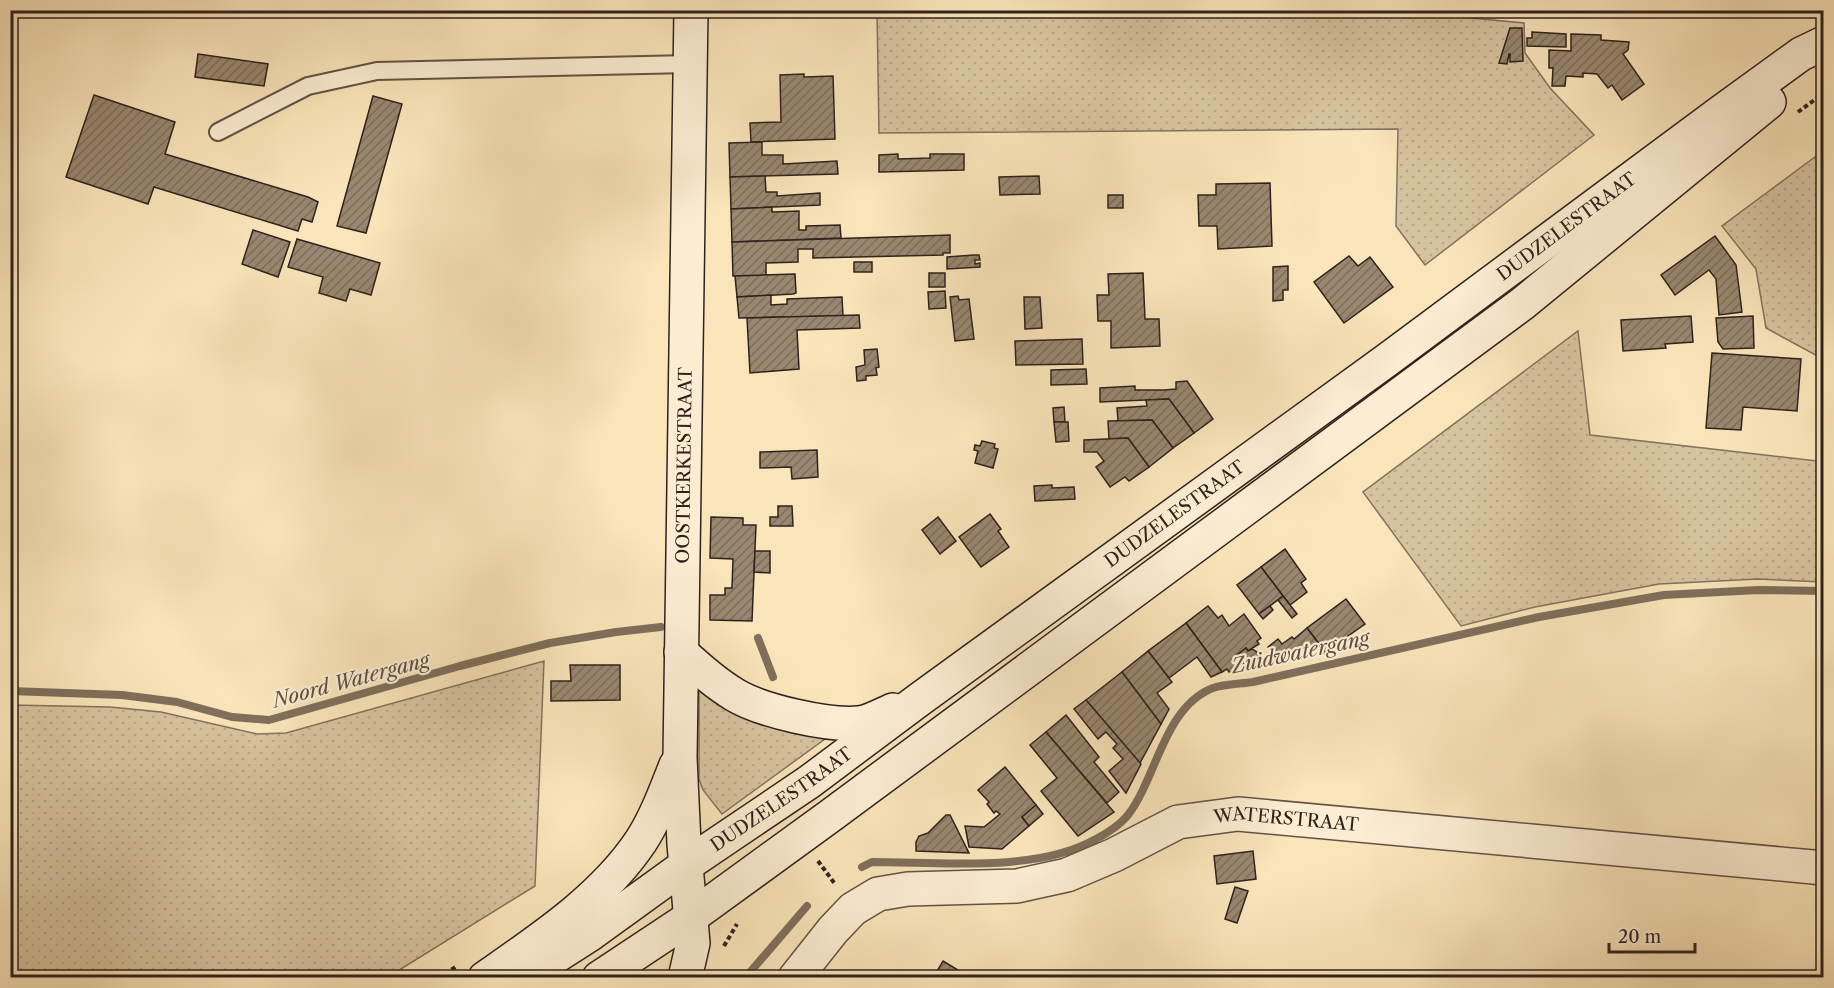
<svg xmlns="http://www.w3.org/2000/svg" width="1834" height="988" viewBox="0 0 1834 988" font-family="'Libre Caslon Text',serif">
<style>
.grass{fill:url(#grass-dots);stroke:#83725e;stroke-width:1.5}
.lines{fill:none;stroke-linecap:round;stroke-linejoin:round}
.stream{stroke:#7f6f5b;stroke-width:8}
.building{fill:url(#building-hatch);stroke:#2f221d;stroke-width:1.5}
.lane-casing{stroke:#625244;stroke-width:20}
.street-casing{stroke:#625244;stroke-width:36}
.secondary-casing{stroke:#2f221d;stroke-width:36}
.path{stroke:#2f221d;stroke-width:4;stroke-dasharray:4.5 3;stroke-linecap:butt}
.lane{stroke:#fcedd2;stroke-width:16}
.street{stroke:#fcedd2;stroke-width:33}
.secondary{stroke:#fcedd2;stroke-width:33}
.labels{text-anchor:middle;stroke-width:4.5;stroke-linejoin:round;paint-order:stroke}
.street-label{font-size:18px;fill:#2f221d;stroke:#fcedd2}
.water-label{font-size:20px;font-style:italic;fill:#5e4f41;stroke:#fcedd2}
</style>
<defs>
<pattern id="grass-dots" width="8" height="8" patternUnits="userSpaceOnUse" patternTransform="scale(1.5)"><rect width="8" height="8" fill="#d7c39f"/><path d="M2 2h.1M6 6h.1" fill="none" stroke="#b9a788" stroke-width="1.8" stroke-linecap="round"/></pattern>
<pattern id="building-hatch" width="6" height="6" patternUnits="userSpaceOnUse" patternTransform="scale(1.5)"><rect width="6" height="6" fill="#99876f"/><path d="M-1 1l2-2M0 6l6-6M5 7l2-2" fill="none" stroke="#7d6e5b"/></pattern>
</defs>
<rect width="100%" height="100%" fill="#fae4ba"/>
<filter id="stains"><feTurbulence type="fractalNoise" baseFrequency=".00333" numOctaves="4"/><feColorMatrix values="0 0 0 0 .2 0 0 0 0 .09 0 0 0 0 .02 0 0 0 .5 -.17"/></filter>
<radialGradient id="worn" r=".72"><stop offset=".6" stop-color="#630" stop-opacity="0"/><stop offset="1" stop-color="#630" stop-opacity=".3"/></radialGradient>
<g class="grass">
<path d="M 1386,10 L 1524,23 L 1525,53 L 1550,88 L 1594,135 L 1425,265 L 1396,226 L 1398,129 L 879,133 L 877,11 Z"/>
<path d="M 1823,151 L 1823,359 L 1766,328 L 1756,269 L 1722,226 Z"/>
<path d="M 1578,331 L 1590,435 L 1817,461 L 1823,405 L 1823,582 L 1758,579 L 1659,584 L 1535,607 L 1461,626 L 1363,492 Z"/>
<path d="M 544,661 L 535,886 L 388,977 L 11,977 L 11,705 L 110,707 L 161,712 L 257,734 L 286,733 Z"/>
<path d="M 699,669 L 847,723 L 722,814 L 703,790 L 699,779 Z"/>
</g>
<g class="lines">
<g class="stream">
<path d="M 758,638 L 773,677"/>
<path d="M 10,691 L 122,695 L 177,702 L 232,717 L 269,720 L 460,666 L 550,643 L 616,632 L 661,627"/>
<path d="M 862,867 L 872,862 C 939,862 1037,873 1096,839 C 1106,834 1121,824 1128,815 C 1157,777 1164,707 1213,688 C 1225,684 1240,684 1253,682 L 1539,617 L 1664,595 L 1758,590 L 1824,591"/>
<path d="M 745,978 L 807,906"/>
</g>
</g>
<g class="building">
<path d="M 1510,28 L 1522,28 L 1523,61 L 1510,62 L 1510,54 L 1509,54 L 1507,64 L 1499,63 Z"/>
<path d="M 1532,32 L 1566,34 L 1566,47 L 1527,46 L 1527,38 L 1532,38 Z"/>
<path d="M 1571,34 L 1601,35 L 1601,40 L 1629,42 L 1628,50 L 1623,54 L 1644,84 L 1622,100 L 1612,85 L 1608,88 L 1597,74 L 1583,73 L 1583,77 L 1566,76 L 1565,86 L 1552,86 L 1553,68 L 1549,68 L 1549,50 L 1571,51 Z"/>
<path d="M 198,54 L 268,64 L 264,86 L 195,77 Z"/>
<path d="M 804,74 L 804,77 L 833,76 L 835,139 L 751,142 L 750,123 L 781,122 L 780,75 Z"/>
<path d="M 94,95 L 175,122 L 165,154 L 308,197 L 318,202 L 312,222 L 302,219 L 298,231 L 154,187 L 148,204 L 66,177 Z"/>
<path d="M 373,96 L 402,104 L 366,233 L 337,226 Z"/>
<path d="M 762,142 L 762,155 L 783,155 L 783,164 L 837,161 L 838,174 L 730,177 L 729,143 Z"/>
<path d="M 898,154 L 898,159 L 930,158 L 930,154 L 964,154 L 964,170 L 879,172 L 879,155 Z"/>
<path d="M 765,176 L 766,192 L 777,192 L 777,196 L 820,193 L 820,205 L 731,209 L 730,177 Z"/>
<path d="M 1039,176 L 1040,194 L 1000,195 L 999,177 Z"/>
<path d="M 1270,183 L 1272,246 L 1218,249 L 1217,226 L 1199,226 L 1198,195 L 1216,195 L 1216,184 Z"/>
<rect x="1108" y="195" width="15" height="13"/>
<path d="M 772,207 L 772,212 L 799,211 L 799,230 L 806,230 L 806,226 L 840,225 L 841,238 L 732,242 L 731,209 Z"/>
<path d="M 253,230 L 290,242 L 278,277 L 242,264 Z"/>
<path d="M 950,235 L 950,253 L 943,253 L 943,255 L 813,258 L 813,249 L 798,249 L 798,262 L 766,263 L 766,276 L 733,276 L 732,242 Z"/>
<path d="M 1715,236 L 1736,265 L 1742,312 L 1719,315 L 1716,279 L 1709,270 L 1675,295 L 1661,275 Z"/>
<path d="M 297,239 L 380,263 L 371,295 L 350,289 L 346,301 L 319,293 L 323,277 L 288,267 Z"/>
<path d="M 974,255 L 979,255 L 980,260 L 975,260 L 975,264 L 980,263 L 980,267 L 947,269 L 947,257 Z"/>
<path d="M 1349,256 L 1358,266 L 1370,257 L 1393,287 L 1344,323 L 1314,282 Z"/>
<rect x="854" y="262" width="18" height="10"/>
<path d="M 1288,266 L 1288,290 L 1283,290 L 1283,300 L 1273,301 L 1273,267 Z"/>
<rect x="929" y="273" width="16" height="14"/>
<path d="M 1143,273 L 1145,319 L 1159,319 L 1160,346 L 1111,348 L 1111,321 L 1098,321 L 1097,295 L 1109,295 L 1108,274 Z"/>
<path d="M 795,274 L 796,293 L 793,294 L 737,297 L 735,276 Z"/>
<path d="M 945,291 L 946,308 L 929,309 L 928,292 Z"/>
<path d="M 771,295 L 771,305 L 787,304 L 787,299 L 842,297 L 843,316 L 739,318 L 737,297 Z"/>
<path d="M 958,296 L 959,300 L 969,299 L 974,339 L 955,341 L 950,297 Z"/>
<path d="M 1024,297 L 1040,297 L 1042,328 L 1025,329 Z"/>
<path d="M 859,315 L 860,328 L 797,330 L 799,369 L 750,373 L 747,318 Z"/>
<path d="M 1691,316 L 1693,342 L 1665,344 L 1666,348 L 1623,351 L 1621,320 Z"/>
<path d="M 1753,316 L 1754,348 L 1723,349 L 1718,342 L 1716,318 Z"/>
<path d="M 1082,339 L 1083,364 L 1016,365 L 1015,341 Z"/>
<path d="M 877,349 L 879,367 L 876,368 L 877,375 L 866,376 L 866,380 L 857,381 L 856,367 L 865,365 L 864,350 Z"/>
<path d="M 1712,353 L 1801,359 L 1797,411 L 1743,407 L 1741,430 L 1706,428 Z"/>
<path d="M 1086,369 L 1087,384 L 1051,385 L 1051,370 Z"/>
<path d="M 1187,381 L 1213,419 L 1194,433 L 1169,399 L 1100,402 L 1100,388 L 1135,386 L 1135,390 L 1164,390 L 1176,389 L 1176,382 Z"/>
<path d="M 1169,399 L 1194,433 L 1173,448 L 1152,420 L 1118,421 L 1117,408 L 1147,406 L 1146,400 Z"/>
<path d="M 1064,407 L 1065,422 L 1054,422 L 1053,408 Z"/>
<path d="M 1152,420 L 1173,448 L 1149,467 L 1128,438 L 1109,439 L 1108,421 Z"/>
<path d="M 1054,422 L 1068,422 L 1069,441 L 1056,442 Z"/>
<path d="M 1128,438 L 1149,467 L 1129,481 L 1125,477 L 1110,487 L 1096,467 L 1104,461 L 1097,452 L 1084,452 L 1084,440 Z"/>
<path d="M 982,441 L 995,444 L 994,448 L 998,449 L 993,468 L 975,463 L 978,451 L 974,450 L 975,445 L 980,446 Z"/>
<path d="M 817,450 L 818,477 L 792,479 L 791,467 L 760,468 L 760,452 Z"/>
<path d="M 1052,485 L 1052,488 L 1074,487 L 1075,499 L 1035,501 L 1034,486 Z"/>
<path d="M 778,506 L 792,506 L 793,526 L 770,526 L 770,517 L 778,517 Z"/>
<path d="M 990,514 L 1001,529 L 998,531 L 1009,547 L 981,567 L 959,537 Z"/>
<path d="M 711,517 L 743,518 L 743,525 L 756,525 L 752,621 L 710,620 L 710,595 L 725,595 L 725,588 L 732,588 L 733,559 L 710,558 Z"/>
<path d="M 938,517 L 956,541 L 940,554 L 922,530 Z"/>
<path d="M 1285,549 L 1306,579 L 1301,583 L 1307,592 L 1290,605 L 1261,567 Z"/>
<path d="M 755,551 L 770,551 L 770,573 L 754,572 Z"/>
<path d="M 1261,567 L 1283,596 L 1259,614 L 1237,585 Z"/>
<path d="M 1283,596 L 1297,614 L 1292,618 L 1278,600 Z"/>
<path d="M 1346,599 L 1365,624 L 1338,643 L 1343,650 L 1326,653 L 1307,628 Z"/>
<path d="M 1208,606 L 1218,618 L 1222,615 L 1229,626 L 1244,614 L 1261,638 L 1257,641 L 1259,644 L 1248,651 L 1246,648 L 1237,655 L 1247,669 L 1229,672 L 1227,669 L 1222,672 L 1186,623 Z"/>
<path d="M 1270,606 L 1273,610 L 1263,619 L 1259,614 Z"/>
<path d="M 1186,623 L 1222,672 L 1211,677 L 1197,657 L 1169,678 L 1148,651 Z"/>
<path d="M 1307,628 L 1326,653 L 1280,662 L 1268,647 L 1278,639 L 1282,644 L 1292,637 L 1294,639 Z"/>
<path d="M 1246,648 L 1248,651 L 1252,649 L 1261,654 L 1245,664 L 1237,655 Z"/>
<path d="M 1148,651 L 1172,682 L 1157,693 L 1169,709 L 1161,724 L 1122,672 Z"/>
<path d="M 570,665 L 620,665 L 620,700 L 551,701 L 551,681 L 571,681 Z"/>
<path d="M 1122,672 L 1161,724 L 1140,763 L 1086,700 Z"/>
<path d="M 1086,700 L 1141,764 L 1126,793 L 1109,771 L 1123,759 L 1113,748 L 1117,744 L 1106,732 L 1098,739 L 1074,709 Z"/>
<path d="M 1066,715 L 1099,757 L 1094,762 L 1119,792 L 1107,803 L 1046,732 Z"/>
<path d="M 1046,732 L 1114,812 L 1078,836 L 1041,791 L 1057,778 L 1030,745 Z"/>
<path d="M 1005,767 L 1036,805 L 1022,817 L 1029,826 L 1002,849 L 969,847 L 965,826 L 984,827 L 1000,814 L 996,811 L 994,813 L 987,804 L 989,802 L 978,790 Z"/>
<path d="M 1036,805 L 1043,814 L 1029,826 L 1022,817 Z"/>
<path d="M 946,815 L 950,815 L 969,853 L 916,851 L 916,842 L 919,836 L 928,833 Z"/>
<path d="M 1253,851 L 1256,879 L 1217,884 L 1214,856 Z"/>
<path d="M 1235,887 L 1248,891 L 1237,923 L 1225,919 Z"/>
<path d="M 943,961 L 971,978 L 933,978 Z"/>
</g>
<g class="lines">
<g class="lane-casing">
<path id="lane" d="M 218,132 L 308,86 L 377,71 L 690,64"/>
</g>
<g class="street-casing">
<g id="street">
<path id="s1" d="M 795,978 L 833,930 L 853,909 L 878,894 L 908,889 L 1017,886 L 1067,875 L 1114,855 L 1178,822 L 1238,814 L 1824,868"/>
</g>
</g>
<g class="secondary-casing">
<g id="secondary">
<path d="M 681,652 C 697,667 715,683 735,695 C 762,711 828,726 859,723 C 870,722 883,714 893,710"/>
<path d="M 485,978 C 541,939 603,898 641,841 C 656,818 666,790 676,765"/>
<path id="s2" d="M 522,978 L 592,933 L 686,865 L 809,782 L 920,699 L 1387,360 L 1721,112 L 1801,54 L 1824,43"/>
<path d="M 599,978 L 691,917 L 830,816 L 1522,304 L 1769,102"/>
<path id="s3" d="M 685,978 L 693,943 L 684,844 L 680,758 L 691,10"/>
</g>
</g>
<g class="path">
<path d="M 1798,112 L 1824,93"/>
<path d="M 818,861 L 835,884"/>
<path d="M 724,946 L 737,924"/>
<path d="M 439,978 L 457,966"/>
</g>
<use href="#lane" class="lane"/>
<use href="#street" class="street"/>
<use href="#secondary" class="secondary"/>
</g>
<g class="labels">
<g class="street-label">
<text dy="6" stroke="none"><textPath href="#s2" startOffset="1287">DUDZELESTRAAT</textPath></text>
<text dy="6" stroke="none"><textPath href="#s3" startOffset="514">OOSTKERKESTRAAT</textPath></text>
<text dy="6" stroke="none"><textPath href="#s2" startOffset="801">DUDZELESTRAAT</textPath></text>
<text dy="6" stroke="none"><textPath href="#s2" startOffset="315">DUDZELESTRAAT</textPath></text>
<text dy="6" stroke="none"><textPath href="#s1" startOffset="542">WATERSTRAAT</textPath></text>
</g>
<g class="water-label">
<text transform="translate(1300 652) rotate(-12)" y="7">Zuidwatergang</text>
<text transform="translate(351 680) rotate(-15)" y="7">Noord Watergang</text>
</g>
</g>
<rect width="1834" height="988" fill="none" stroke="#fae4ba" stroke-width="36"/>
<rect x="12" y="12" width="1810" height="964" fill="none" stroke="#2f221d" stroke-width="3"/>
<rect x="18" y="18" width="1798" height="952" fill="none" stroke="#2f221d" stroke-width="1.5"/>
<path d="M1609 943v9h86v-9" fill="none" stroke="#2f221d" stroke-width="3"/>
<text x="1618" y="943" font-size="18" fill="#2f221d" stroke="#fcedd2" stroke-width="4.5" paint-order="stroke">20 m</text>
<rect width="100%" height="100%" filter="url(#stains)"/>
<rect width="100%" height="100%" fill="url(#worn)"/>
</svg>
